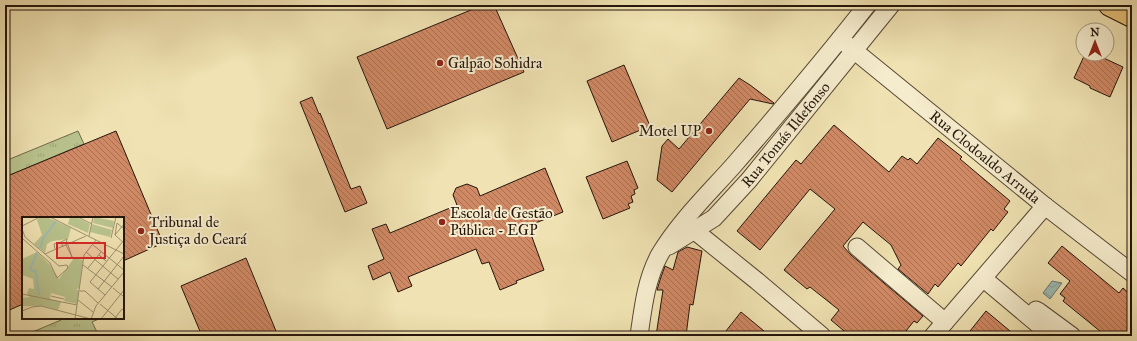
<svg xmlns="http://www.w3.org/2000/svg" width="1137" height="341" viewBox="0 0 1137 341" font-family="'IM FELL Great Primer',serif">
<style>
.grass{fill:url(#grass-tufts);stroke:#6e6c4c}
.water{fill:url(#water-waves);stroke:#6d7972}
.building{fill:url(#building-back-hatch);stroke:#24150b}
.lines{fill:none;stroke-linecap:round;stroke-linejoin:round}
.street-casing{stroke:#574835;stroke-width:19}
.primary-casing{stroke:#24150b;stroke-width:24}
.street{stroke:#f5eccd;stroke-width:17}
.primary{stroke:#e8c179;stroke-width:22}
.poi-dot{fill:#8f2418;stroke:#f5eccd;stroke-width:1.5}
.labels{text-anchor:middle;stroke-width:4;stroke-linejoin:round;paint-order:stroke}
.poi-label{font-size:15px;fill:#24150b;stroke:#f5eccd;text-anchor:start}
.street-label{font-size:15px;fill:#24150b;stroke:#f5eccd}
.inset-river{fill:none;stroke:#9ebcb6;stroke-width:2}
.inset-road{fill:none;stroke:#9e906f;stroke-width:1}
.view{fill:#d62828;fill-opacity:0.15;stroke:#d62828;stroke-width:2}
.inset-edge{fill:none;stroke:#24150b;stroke-width:2}
</style>
<defs>
<pattern id="grass-tufts" width="24" height="20" patternUnits="userSpaceOnUse"><rect width="24" height="20" fill="#b9c38d"/><path d="M3 7l-1-3M5 7V3M7 7l1-3M15 17l-1-3M17 17v-4M19 17l1-3" fill="none" stroke="#9fa778"/></pattern>
<pattern id="water-waves" width="16" height="10" patternUnits="userSpaceOnUse"><rect width="16" height="10" fill="#9ebcb6"/><path d="M0 5q4-4 8 0t8 0" fill="none" stroke="#88a19b"/></pattern>
<pattern id="building-back-hatch" width="6" height="6" patternUnits="userSpaceOnUse"><rect width="6" height="6" fill="#d08965"/><path d="M-1 5l2 2M0 0l6 6M5-1l2 2" fill="none" stroke="#a96f51"/></pattern>
</defs>
<rect width="100%" height="100%" fill="#f0e2b2"/>
<filter id="stains"><feTurbulence type="fractalNoise" baseFrequency=".005" numOctaves="4"/><feColorMatrix values="0 0 0 0 .2 0 0 0 0 .09 0 0 0 0 .02 0 0 0 .5 -.17"/></filter>
<radialGradient id="worn" r=".72"><stop offset=".6" stop-color="#630" stop-opacity="0"/><stop offset="1" stop-color="#630" stop-opacity=".3"/></radialGradient>
<g class="grass">
<path d="M 78,131 L 84,144 L 5,177 L 5,161 Z"/>
<path d="M 60,318 L 101,318 L 92,322 L 99,336 L 23,336 L 61,320 Z"/>
</g>
<path class="water" d="M 1052,281 L 1062,283 L 1050,299 L 1043,293 Z"/>
<g class="building">
<path d="M 483,5 L 494,5 L 524,72 L 387,129 L 357,57 Z"/>
<path d="M 1085,54 L 1095,54 L 1123,67 L 1110,97 L 1090,88 L 1090,86 L 1074,78 Z"/>
<path d="M 624,65 L 650,126 L 612,142 L 587,81 Z"/>
<path d="M 739,78 L 750,85 L 774,103 L 773,104 L 750,99 L 672,192 L 657,180 L 662,146 L 668,139 L 679,149 Z"/>
<path d="M 312,97 L 319,114 L 320,113 L 351,189 L 360,186 L 367,203 L 345,212 L 300,102 Z"/>
<path d="M 834,125 L 889,172 L 902,156 L 908,160 L 910,158 L 917,164 L 938,138 L 962,157 L 960,159 L 1010,201 L 1004,209 L 1008,212 L 993,231 L 991,229 L 961,266 L 958,263 L 938,287 L 935,284 L 928,294 L 898,269 L 901,265 L 891,245 L 863,222 L 843,246 L 851,255 L 923,316 L 917,323 L 914,321 L 902,336 L 850,336 L 831,320 L 839,310 L 810,287 L 807,289 L 784,270 L 835,209 L 810,189 L 760,250 L 737,231 L 796,160 L 801,164 Z"/>
<path d="M 116,131 L 163,243 L 123,261 L 123,218 L 23,218 L 23,304 L 5,312 L 5,177 Z"/>
<path d="M 627,161 L 638,188 L 634,190 L 635,194 L 631,196 L 633,202 L 628,204 L 630,208 L 603,219 L 586,177 Z"/>
<path d="M 545,168 L 563,212 L 528,226 L 544,270 L 516,281 L 517,283 L 500,290 L 489,262 L 482,264 L 476,249 L 408,277 L 412,286 L 398,292 L 390,272 L 373,280 L 368,266 L 384,259 L 372,229 L 386,224 L 390,233 L 457,205 L 453,195 L 456,188 L 467,184 L 477,188 L 480,196 Z"/>
<path d="M 1062,246 L 1119,293 L 1123,288 L 1132,296 L 1132,336 L 1106,336 L 1063,301 L 1065,298 L 1060,294 L 1070,281 L 1048,263 Z"/>
<path d="M 687,247 L 702,251 L 693,305 L 690,304 L 686,336 L 656,336 L 663,290 L 657,290 L 661,277 L 665,266 L 673,270 L 678,252 Z"/>
<path d="M 246,258 L 278,336 L 202,336 L 181,286 Z"/>
<path d="M 986,311 L 1016,336 L 966,336 Z"/>
<path d="M 741,312 L 770,336 L 722,336 Z"/>
</g>
<g class="lines">
<g class="street-casing">
<g id="street">
<path id="s1" d="M 840,39 L 1045,206 L 1132,273"/>
<path d="M 688,224 L 695,231 L 757,281 L 822,336"/>
<path id="s2" d="M 669,246 L 714,218 L 749,180 L 891,5"/>
<path d="M 857,247 L 945,322"/>
<path d="M 984,279 L 1052,336"/>
<path d="M 1036,310 L 1038,311 L 1072,336"/>
<path d="M 639,336 C 643,308 646,279 660,254 C 680,221 708,194 733,166 C 779,113 824,60 867,5"/>
<path d="M 933,336 L 1045,206"/>
</g>
</g>
<g class="primary-casing">
<path id="primary" d="M 1110,5 L 1132,16"/>
</g>
<use href="#street" class="street"/>
<use href="#primary" class="primary"/>
</g>
<g class="poi-dot">
<circle cx="440" cy="63" r="4"/>
<circle cx="709" cy="131" r="4"/>
<circle cx="442" cy="222" r="4"/>
<circle cx="141" cy="231" r="4"/>
</g>
<g class="labels">
<g class="poi-label">
<text x="448" y="68">Galpão Sohidra</text>
<text x="701" y="136" text-anchor="end">Motel UP</text>
<text x="450" y="218">Escola de Gestão<tspan x="450" dy="17">Pública - EGP</tspan></text>
<text x="149" y="227">Tribunal de<tspan x="149" dy="17">Justiça do Ceará</tspan></text>
</g>
<g class="street-label">
<text dy="5" stroke="none"><textPath href="#s2" startOffset="163">Rua Tomás Ildefonso</textPath></text>
<text dy="5" stroke="none"><textPath href="#s1" startOffset="187">Rua Clodoaldo Arruda</textPath></text>
</g>
</g>
<g transform="translate(22 217)">
<rect width="102" height="102" fill="#f0e2b2"/>
<path d="M 48,0 L 54,0 L 68,7 L 66,16 L 46,7 ZM 72,0 L 92,4 L 91,11 L 71,6 ZM 70,7 L 90,13 L 88,20 L 68,15 Z" fill="#b9c38d"/>
<path d="M 18,0 L 27,1 L 49,11 L 46,22 L 30,24 L 25,27 L 23,36 L 12,27 L 20,18 L 15,3 ZM 15,35 L 28,48 L 37,62 L 52,41 L 61,43 L 57,71 L 54,73 L 57,73 L 55,87 L 42,84 L 43,80 L 29,76 L 28,82 L 39,85 L 36,93 L 21,89 L 0,89 L 0,81 L 8,80 L 5,77 L 7,71 L 12,72 L 11,62 L 0,58 L 0,42 Z" fill="#b9c38d"/>
<path class="inset-river" d="M 18,31 L 21,22 L 34,4M 15,36 L 8,52 L 14,55 L 17,78"/>
<path class="inset-road" d="M 28,0 L 102,37M 56,0 L 70,7M 0,9 L 16,1M 0,12 L 3,20 L 29,42 L 37,49 L 45,48 L 46,51 L 35,61 L 28,46 L 0,21M 93,18 L 95,6 L 102,12M 93,18 L 102,7M 93,18 L 102,26M 67,19 L 71,0M 89,21 L 94,0M 44,28 L 50,40 L 46,28M 71,28 L 102,53M 41,30 L 39,25 L 45,22 L 44,27M 33,32 L 32,27 L 39,25M 64,35 L 96,62M 23,37 L 64,19M 77,38 L 83,43 L 84,44 L 78,39M 61,48 L 90,70M 66,51 L 79,35M 91,71 L 102,80M 76,72 L 102,39M 58,74 L 63,74 L 76,86M 0,77 L 55,88M 83,78 L 68,65 L 102,23M 29,79 L 42,82M 56,83 L 71,95M 78,87 L 96,102M 0,94 L 10,90 L 19,89 L 69,102M 53,102 L 62,38 L 74,23M 69,102 L 74,89 L 102,55M 79,102 L 102,73M 92,102 L 100,92 L 102,93"/>
<path class="view" d="M 35,26 L 83,26 L 83,41 L 35,41 Z"/>
<rect width="102" height="102" class="inset-edge"/>
</g>
<rect width="1137" height="341" fill="none" stroke="#f0e2b2" stroke-width="20"/>
<rect x="6" y="6" width="1125" height="329" fill="none" stroke="#24150b" stroke-width="2"/>
<rect x="10" y="10" width="1117" height="321" fill="none" stroke="#24150b"/>
<g transform="translate(1095 42)"><circle r="19" fill="#f5eccd" stroke="#a1967f"/>
<path d="M0-3L7 15L0 10L-7 15Z" fill="#8f2418"/>
<text y="-6" font-size="11" font-weight="bold" text-anchor="middle" fill="#24150b">N</text>
</g>
<rect width="100%" height="100%" filter="url(#stains)"/>
<rect width="100%" height="100%" fill="url(#worn)"/>
</svg>
